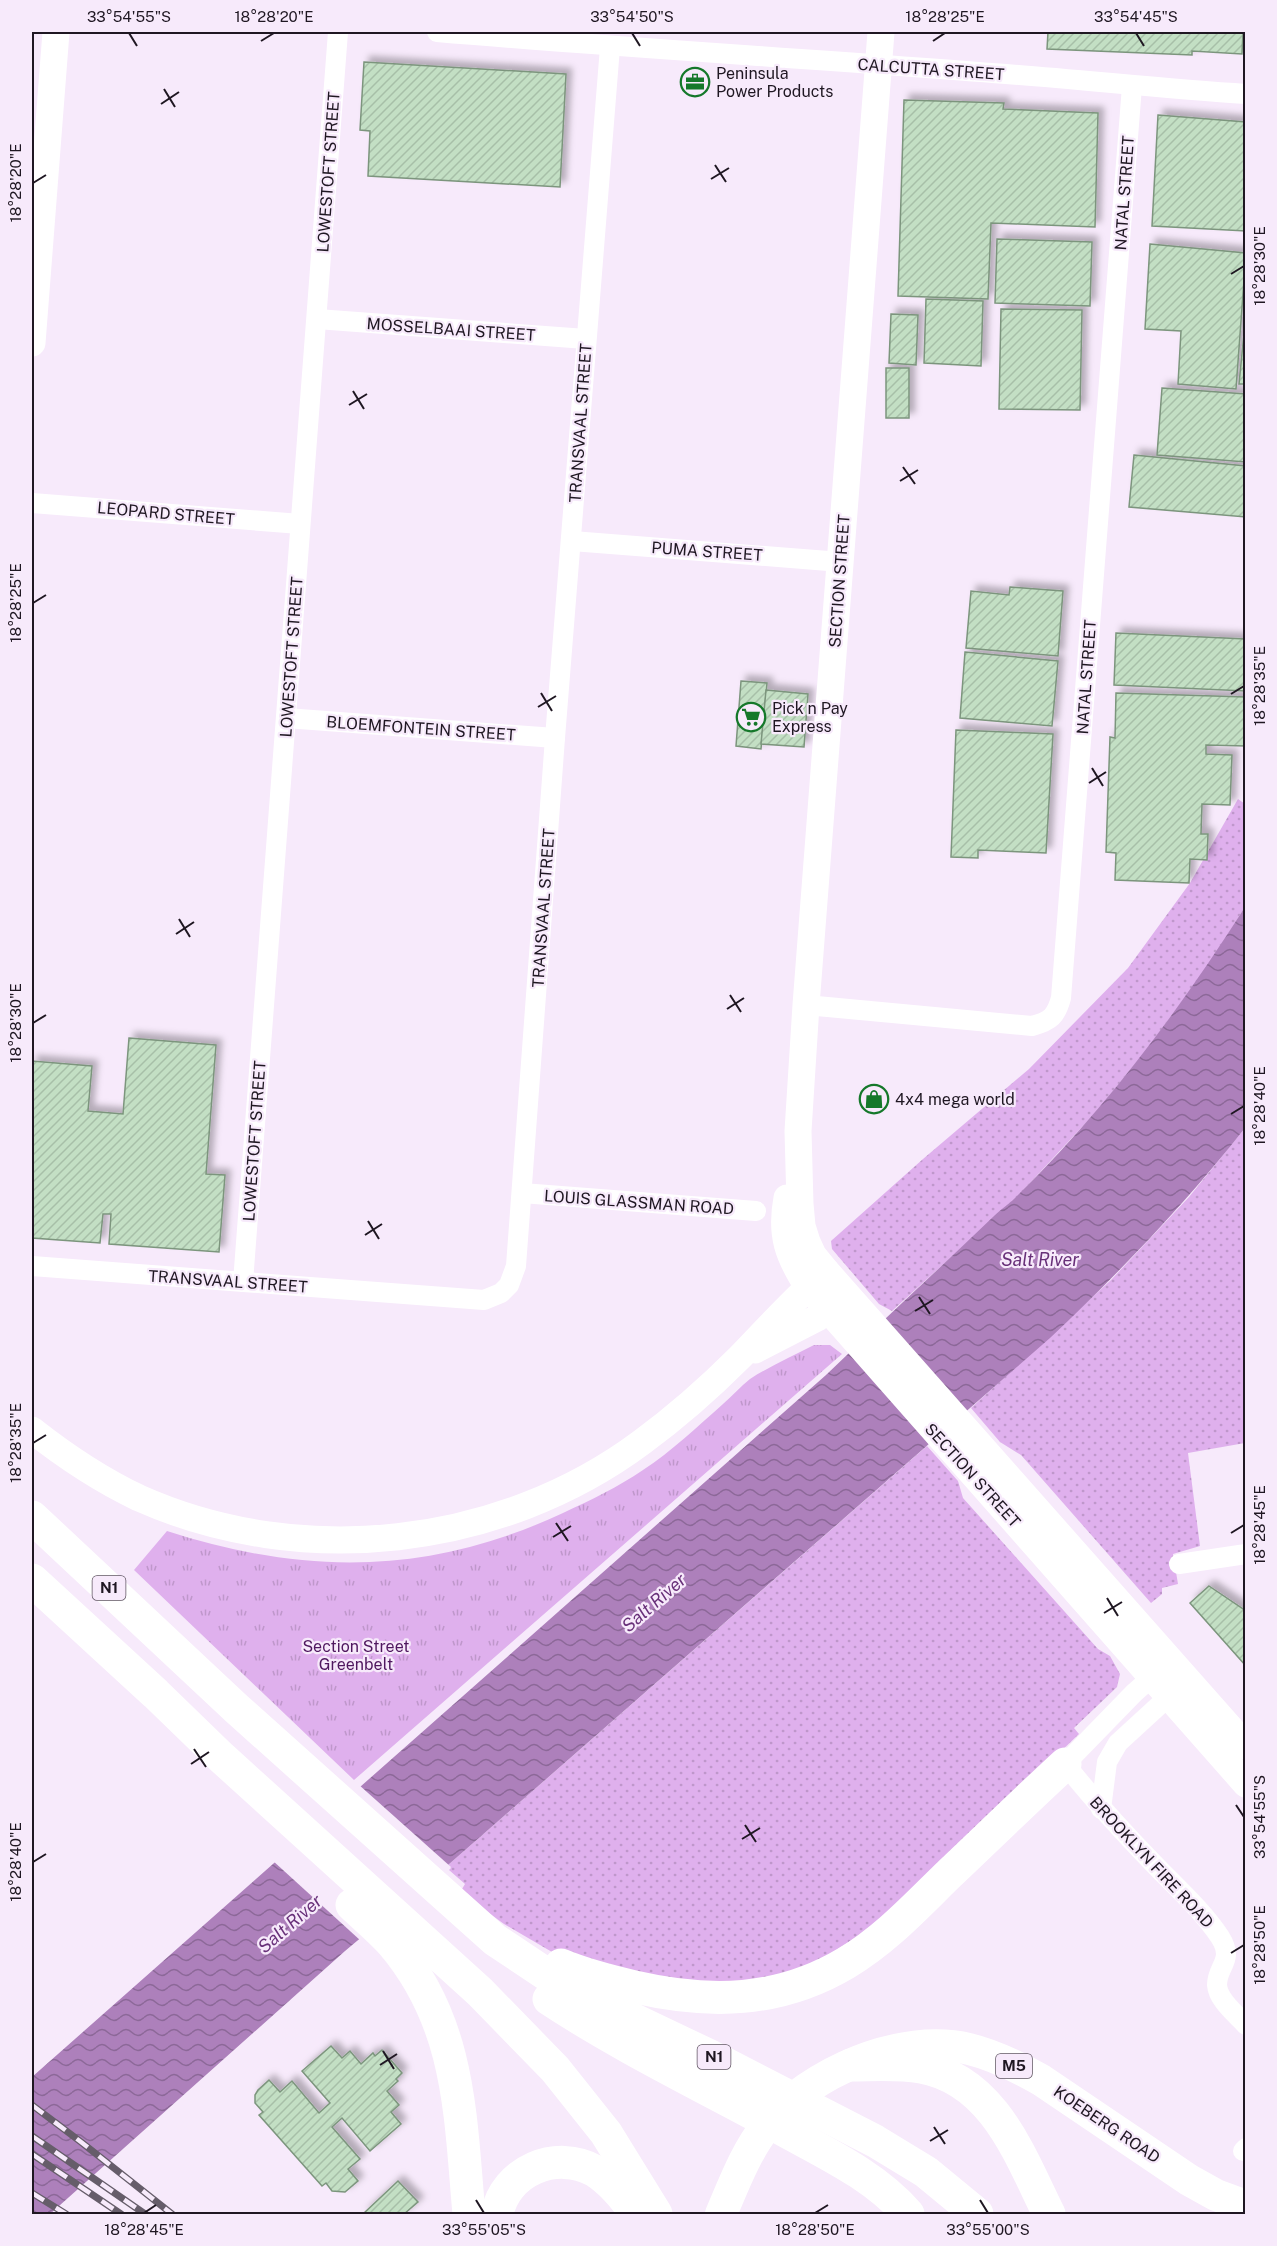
<svg xmlns="http://www.w3.org/2000/svg" width="1277" height="2246" viewBox="0 0 1277 2246" font-family="'Public Sans',sans-serif">
<style>
.grass{fill:url(#grass-dots)}
.park{fill:url(#park-tufts)}
.water{fill:url(#water-waves)}
.pier{fill:#f7eafb}
.building{fill:url(#building-hatch);stroke:#7c957d;stroke-width:1.5;filter:url(#shadow)}
.lines{fill:none;stroke-linecap:round;stroke-linejoin:round}
.street{stroke:#fff;stroke-width:20}
.secondary{stroke:#fff;stroke-width:27}
.primary{stroke:#fff;stroke-width:32}
.highway{stroke:#fff;stroke-width:33}
.rail-casing{stroke:#665d6a;stroke-width:7}
.rail{stroke:#f7eafb;stroke-width:4.5;stroke-dasharray:14;stroke-linecap:butt}
.ticks{fill:none;stroke:#1f1722;stroke-width:2}
.labels{text-anchor:middle;stroke-width:4.5;stroke-linejoin:round;paint-order:stroke}
.shield{fill:#f7eafb;stroke:#605663;stroke-width:1.5}
.shield-label{font-size:15px;font-weight:bold;fill:#1f1722}
.street-label{font-size:16px;fill:#1f1722;stroke:#f7eafb}
.poi-label{font-size:16px;fill:#1f1722;stroke:#f7eafb;text-anchor:start}
.park-label{font-size:16px;fill:#4f175f;stroke:#f7eafb}
.water-label{font-size:18px;font-style:italic;fill:#683079;stroke:#f7eafb}
.neatline{fill:none;stroke:#1f1722;stroke-width:2}
.ticks-label{font-size:15px;text-anchor:middle;fill:#1f1722}
</style>
<defs>
<pattern id="grass-dots" width="8" height="8" patternUnits="userSpaceOnUse" patternTransform="scale(1.5)"><rect width="8" height="8" fill="#dfb0ed"/><path d="M2 2h.1M6 6h.1" fill="none" stroke="#bf97cb" stroke-width="1.8" stroke-linecap="round"/></pattern>
<pattern id="park-tufts" width="24" height="20" patternUnits="userSpaceOnUse" patternTransform="scale(1.5)"><rect width="24" height="20" fill="#dfb0ed"/><path d="M3 7l-1-3M5 7V3M7 7l1-3M15 17l-1-3M17 17v-4M19 17l1-3" fill="none" stroke="#bf97cb"/></pattern>
<pattern id="water-waves" width="16" height="10" patternUnits="userSpaceOnUse" patternTransform="scale(1.5)"><rect width="16" height="10" fill="#ad80bb"/><path d="M0 5q4-4 8 0t8 0" fill="none" stroke="#8c6898"/></pattern>
<pattern id="building-hatch" width="6" height="6" patternUnits="userSpaceOnUse" patternTransform="scale(1.5)"><rect width="6" height="6" fill="#c3dfc4"/><path d="M-1 1l2-2M0 6l6-6M5 7l2-2" fill="none" stroke="#a7bfa8"/></pattern>
<filter id="shadow"><feDropShadow dx="5.5" dy="-5.5" stdDeviation="3" flood-color="#0004"/></filter>
</defs>
<rect width="100%" height="100%" fill="#f7eafb"/>
<g class="grass">
<path d="M 1238,799 L 1245,804 L 1245,907 L 1206,969 L 1144,1053 L 1095,1113 L 1017,1197 L 892,1311 L 879,1304 L 832,1249 L 831,1241 L 923,1159 L 1029,1069 L 1128,968 L 1190,883 Z"/>
<path d="M 1245,1128 L 1245,1443 L 1188,1453 L 1200,1546 L 1173,1554 L 1178,1584 L 1162,1588 L 1162,1594 L 1151,1603 L 1021,1455 L 1000,1442 L 971,1408 L 1111,1280 L 1189,1197 Z"/>
<path d="M 927,1446 L 958,1481 L 963,1498 L 1098,1649 L 1110,1656 L 1120,1674 L 1117,1687 L 1074,1728 L 1079,1734 L 903,1903 L 885,1919 L 805,1970 L 703,1989 L 552,1952 L 504,1924 L 482,1908 L 462,1889 L 465,1884 L 449,1870 L 451,1868 L 448,1865 Z"/>
</g>
<path class="park" d="M 814,1345 L 830,1345 L 842,1354 L 354,1780 L 134,1570 L 167,1531 C 306,1576 430,1575 563,1513 C 591,1500 618,1487 643,1470 C 672,1451 697,1427 723,1404 C 732,1396 741,1386 750,1379 C 770,1366 793,1356 814,1345 Z"/>
<path class="water" d="M 1245,907 L 1245,1128 C 1185,1204 1120,1272 1050,1338 L 448,1865 L 345,1951 L 50,2214 L 32,2214 L 32,2077 L 826,1375 C 882,1321 939,1269 994,1216 C 1002,1208 1011,1203 1018,1195 C 1106,1108 1179,1011 1245,907 Z"/>
<path class="pier" d="M 358,1784 L 451,1867 L 361,1941 L 272,1860 Z"/>
<g class="building">
<path d="M 1048,32 L 1243,32 L 1242,54 L 1192,51 L 1192,55 L 1047,49 Z"/>
<path d="M 364,62 L 566,74 L 560,187 L 368,176 L 370,131 L 360,130 Z"/>
<path d="M 904,100 L 1004,103 L 1003,109 L 1098,113 L 1095,227 L 991,223 L 988,299 L 898,296 Z"/>
<path d="M 1158,115 L 1246,122 L 1246,231 L 1152,226 Z"/>
<path d="M 997,239 L 1092,242 L 1090,306 L 995,303 Z"/>
<path d="M 1150,244 L 1246,253 L 1236,389 L 1178,384 L 1181,331 L 1145,329 Z"/>
<path d="M 926,299 L 983,301 L 981,366 L 924,363 Z"/>
<path d="M 1001,309 L 1082,310 L 1080,410 L 999,409 Z"/>
<path d="M 1246,313 L 1246,384 L 1239,384 Z"/>
<path d="M 891,314 L 918,315 L 916,365 L 889,363 Z"/>
<rect x="886" y="368" width="23" height="50"/>
<path d="M 1162,388 L 1246,394 L 1246,462 L 1157,455 Z"/>
<path d="M 1134,455 L 1246,466 L 1246,517 L 1129,507 Z"/>
<path d="M 1010,587 L 1063,591 L 1058,656 L 966,648 L 971,591 L 1009,595 Z"/>
<path d="M 1116,633 L 1246,639 L 1246,691 L 1114,685 Z"/>
<path d="M 965,652 L 1058,661 L 1052,726 L 960,718 Z"/>
<path d="M 741,681 L 767,683 L 761,749 L 736,746 Z"/>
<path d="M 766,690 L 808,694 L 804,747 L 761,744 Z"/>
<path d="M 1116,693 L 1246,697 L 1246,746 L 1206,745 L 1206,754 L 1232,755 L 1230,805 L 1202,804 L 1201,834 L 1208,834 L 1207,860 L 1190,859 L 1189,883 L 1115,880 L 1116,853 L 1106,852 L 1110,737 L 1115,738 Z"/>
<path d="M 956,730 L 1053,734 L 1046,853 L 978,850 L 978,858 L 951,857 Z"/>
<path d="M 129,1038 L 216,1045 L 206,1174 L 225,1175 L 219,1252 L 109,1244 L 111,1214 L 103,1214 L 100,1243 L 32,1238 L 32,1061 L 92,1066 L 88,1111 L 123,1114 Z"/>
<path d="M 1209,1586 L 1246,1611 L 1246,1666 L 1190,1603 Z"/>
<path d="M 331,2046 L 342,2058 L 350,2051 L 361,2064 L 373,2053 L 375,2056 L 382,2050 L 402,2073 L 396,2079 L 398,2081 L 387,2091 L 399,2105 L 391,2112 L 401,2124 L 370,2151 L 342,2118 L 332,2127 L 360,2159 L 348,2169 L 358,2181 L 345,2192 L 332,2191 L 326,2183 L 322,2186 L 259,2115 L 263,2112 L 255,2103 L 255,2095 L 258,2090 L 269,2080 L 280,2092 L 292,2081 L 319,2113 L 330,2103 L 302,2071 Z"/>
<path d="M 398,2181 L 418,2202 L 404,2214 L 363,2214 Z"/>
</g>
<g class="lines">
<g class="street">
<path d="M 437,32 C 627,48 817,59 1006,74 C 1086,80 1166,89 1246,94"/>
<path d="M 317,319 L 586,339"/>
<path d="M 32,503 L 300,524"/>
<path d="M 572,541 L 841,562"/>
<path d="M 286,718 L 555,738"/>
<path d="M 806,1005 L 1032,1026 C 1051,1021 1056,1016 1061,998 L 1132,86"/>
<path d="M 522,1193 L 756,1211"/>
<path d="M 32,1266 L 484,1300 L 501,1293 L 509,1285 L 516,1266 L 555,738 L 610,47"/>
<path d="M 243,1282 L 338,32"/>
<path d="M 1179,1564 L 1246,1554"/>
<path d="M 1160,1670 L 1134,1693 L 1065,1764 C 1092,1798 1122,1831 1153,1863 C 1176,1887 1202,1910 1220,1937 C 1235,1961 1217,1965 1217,1985 C 1218,2000 1236,2014 1246,2025"/>
<path d="M 1101,1809 L 1107,1762 L 1118,1743 L 1178,1688"/>
<path d="M 1243,2151 L 1246,2148"/>
</g>
<g class="secondary">
<path d="M 881,32 L 806,1005 L 798,1131 L 800,1204 L 802,1226 L 807,1242 L 813,1255 L 826,1271 L 1246,1746"/>
<path d="M 32,343 L 56,32"/>
<path d="M 787,1198 C 780,1235 788,1256 808,1287 L 1246,1784"/>
<path d="M 755,1350 L 817,1318 L 840,1300"/>
<path d="M 32,1430 C 65,1456 101,1480 139,1498 C 301,1570 500,1548 642,1442 C 676,1417 709,1388 739,1358 C 768,1328 795,1298 826,1271"/>
</g>
<path class="primary" d="M 721,2214 C 734,2184 746,2151 767,2125 C 810,2072 901,2033 969,2049 C 994,2055 1018,2067 1041,2080 L 1189,2180 L 1216,2195 L 1246,2206"/>
<g class="highway">
<path d="M 32,1517 L 237,1709 L 495,1940 L 567,1988 L 710,2056 L 875,2141 L 926,2172 L 977,2214"/>
<path d="M 32,1580 L 156,1694 L 221,1757 L 480,1992 L 555,2069 L 606,2133 L 656,2214"/>
<path d="M 352,1905 C 366,1918 380,1930 392,1943 C 461,2024 460,2115 469,2214"/>
<path d="M 561,1965 C 585,1975 609,1981 635,1987 C 709,2004 779,2003 846,1963 C 886,1939 916,1906 949,1874 C 988,1837 1026,1800 1065,1764"/>
<path d="M 549,1999 C 622,2047 703,2086 780,2128 C 825,2153 874,2175 908,2214"/>
<path d="M 851,2065 C 874,2065 898,2063 921,2067 C 994,2080 1020,2156 1049,2214"/>
<path d="M 497,2214 C 505,2171 556,2149 595,2171 C 612,2182 625,2198 636,2214"/>
</g>
<g class="rail-casing">
<g id="rail">
<path d="M 32,2105 L 81,2142 L 172,2214"/>
<path d="M 32,2136 L 145,2214"/>
<path d="M 32,2154 L 121,2214"/>
<path d="M 32,2193 L 66,2214"/>
</g>
</g>
<use href="#rail" class="rail"/>
</g>
<path class="ticks" d="M 129,33 L 137,46M 632,33 L 640,46M 1136,33 L 1144,46M 261,41 L 274,33M 933,41 L 945,33M 164,89 L 175,107M 161,104 L 179,92M 715,165 L 726,182M 711,179 L 729,168M 33,183 L 46,175M 1231,274 L 1244,266M 353,391 L 364,409M 349,405 L 367,394M 903,467 L 915,484M 900,481 L 918,470M 33,603 L 46,595M 541,693 L 552,711M 1231,694 L 1244,686M 538,707 L 556,696M 1092,768 L 1103,786M 1089,783 L 1106,772M 179,919 L 190,937M 176,934 L 194,922M 730,995 L 741,1012M 727,1009 L 744,998M 33,1023 L 46,1015M 1231,1114 L 1244,1106M 368,1221 L 379,1239M 365,1235 L 382,1224M 919,1297 L 930,1314M 915,1311 L 933,1300M 33,1443 L 46,1435M 556,1523 L 568,1541M 1231,1533 L 1244,1525M 553,1537 L 571,1526M 1107,1598 L 1118,1616M 1104,1613 L 1122,1602M 194,1749 L 206,1767M 191,1764 L 209,1752M 1236,1805 L 1244,1817M 745,1825 L 756,1842M 742,1839 L 760,1828M 33,1862 L 46,1854M 1231,1953 L 1244,1945M 383,2051 L 394,2069M 380,2065 L 397,2054M 934,2127 L 945,2144M 930,2141 L 948,2130M 476,2200 L 484,2213M 980,2200 L 988,2213M 144,2213 L 156,2205M 815,2213 L 828,2205"/>
<defs>
<g id="office-ring" transform="scale(1.5)"><circle r="9.5" fill="#f7eafb" stroke="#15782a" stroke-width="1.5"/><path d="M-6-3h4V-5.5h4V-3h4V5H-6ZM-1-4.5V-3h2v-1.5ZM-6 0V1H6V0Z" fill="#15782a"/></g>
<g id="supermarket-ring" transform="scale(1.5)"><circle r="9.5" fill="#f7eafb" stroke="#15782a" stroke-width="1.5"/><path d="M-6-5.5h2.5l.6 2H6L4.5 2H-2.5L-4.4-4H-6ZM-1.5 3.2a1.3 1.3 0 1 0 .1 0ZM3 3.2a1.3 1.3 0 1 0 .1 0Z" fill="#15782a"/></g>
<g id="shop-ring" transform="scale(1.5)"><circle r="9.5" fill="#f7eafb" stroke="#15782a" stroke-width="1.5"/><path d="M-5-2.5h2.3a2.7 3.5 0 0 1 5.4 0H5L5.5 6h-11ZM-1.5-2.5h3a1.5 2.3 0 0 0-3 0Z" fill="#15782a"/></g>
</defs>
<g fill-rule="evenodd">
<use href="#office-ring" x="695" y="82"/>
<use href="#supermarket-ring" x="751" y="717"/>
<use href="#shop-ring" x="874" y="1099"/>
</g>
<g class="labels">
<g class="shield">
<rect x="92.5" y="1576" width="33" height="24" rx="4.5"/>
<rect x="697.5" y="2045" width="33" height="24" rx="4.5"/>
<rect x="996" y="2054" width="36" height="24" rx="4.5"/>
</g>
<g class="shield-label">
<text x="109" y="1593">N1</text>
<text x="714" y="2062">N1</text>
<text x="1014" y="2071">M5</text>
</g>
<g class="street-label">
<text transform="translate(931 69) rotate(4)" y="6">CALCUTTA STREET</text>
<text transform="translate(328 172) rotate(-86)" y="6">LOWESTOFT STREET</text>
<text transform="translate(1124 193) rotate(-86)" y="6">NATAL STREET</text>
<text transform="translate(451 329) rotate(4)" y="6">MOSSELBAAI STREET</text>
<text transform="translate(580 423) rotate(-86)" y="6">TRANSVAAL STREET</text>
<text transform="translate(166 513) rotate(5)" y="6">LEOPARD STREET</text>
<text transform="translate(707 551) rotate(4)" y="6">PUMA STREET</text>
<text transform="translate(839 581) rotate(-86)" y="6">SECTION STREET</text>
<text transform="translate(291 657) rotate(-86)" y="6">LOWESTOFT STREET</text>
<text transform="translate(1086 677) rotate(-86)" y="6">NATAL STREET</text>
<text transform="translate(421 728) rotate(4)" y="6">BLOEMFONTEIN STREET</text>
<text transform="translate(543 908) rotate(-86)" y="6">TRANSVAAL STREET</text>
<text transform="translate(254 1141) rotate(-86)" y="6">LOWESTOFT STREET</text>
<text transform="translate(639 1202) rotate(4)" y="6">LOUIS GLASSMAN ROAD</text>
<text transform="translate(228 1281) rotate(4)" y="6">TRANSVAAL STREET</text>
<text transform="translate(973 1475) rotate(48)" y="6">SECTION STREET</text>
<text transform="translate(1152 1862) rotate(47)" y="6">BROOKLYN FIRE ROAD</text>
<text transform="translate(1107 2124) rotate(34)" y="6">KOEBERG ROAD</text>
</g>
<g class="poi-label">
<text x="716" y="79">Peninsula<tspan x="716" dy="18">Power Products</tspan></text>
<text x="772" y="714">Pick n Pay<tspan x="772" dy="18">Express</tspan></text>
<text x="895" y="1105">4x4 mega world</text>
</g>
<g class="park-label">
<text x="356" y="1652">Section Street<tspan x="356" dy="18">Greenbelt</tspan></text>
</g>
<g class="water-label">
<text x="1040" y="1266">Salt River</text>
<text transform="translate(654 1603) rotate(-41)" y="6">Salt River</text>
<text transform="translate(290 1924) rotate(-41)" y="6">Salt River</text>
</g>
</g>
<rect width="1277" height="2246" fill="none" stroke="#f7eafb" stroke-width="66"/>
<rect x="33" y="33" width="1211" height="2180" class="neatline"/>
<g class="ticks-label">
<text x="129" y="22">33°54'55"S</text>
<text x="274" y="22">18°28'20"E</text>
<text x="632" y="22">33°54'50"S</text>
<text x="945" y="22">18°28'25"E</text>
<text x="1136" y="22">33°54'45"S</text>
<text transform="translate(16 183) rotate(-90)" y="5">18°28'20"E</text>
<text transform="translate(1260 266) rotate(-90)" y="5">18°28'30"E</text>
<text transform="translate(16 603) rotate(-90)" y="5">18°28'25"E</text>
<text transform="translate(1260 686) rotate(-90)" y="5">18°28'35"E</text>
<text transform="translate(16 1023) rotate(-90)" y="5">18°28'30"E</text>
<text transform="translate(1260 1106) rotate(-90)" y="5">18°28'40"E</text>
<text transform="translate(16 1443) rotate(-90)" y="5">18°28'35"E</text>
<text transform="translate(1260 1525) rotate(-90)" y="5">18°28'45"E</text>
<text transform="translate(1260 1817) rotate(-90)" y="5">33°54'55"S</text>
<text transform="translate(16 1862) rotate(-90)" y="5">18°28'40"E</text>
<text transform="translate(1260 1945) rotate(-90)" y="5">18°28'50"E</text>
<text x="144" y="2235">18°28'45"E</text>
<text x="484" y="2235">33°55'05"S</text>
<text x="815" y="2235">18°28'50"E</text>
<text x="988" y="2235">33°55'00"S</text>
</g>
</svg>
